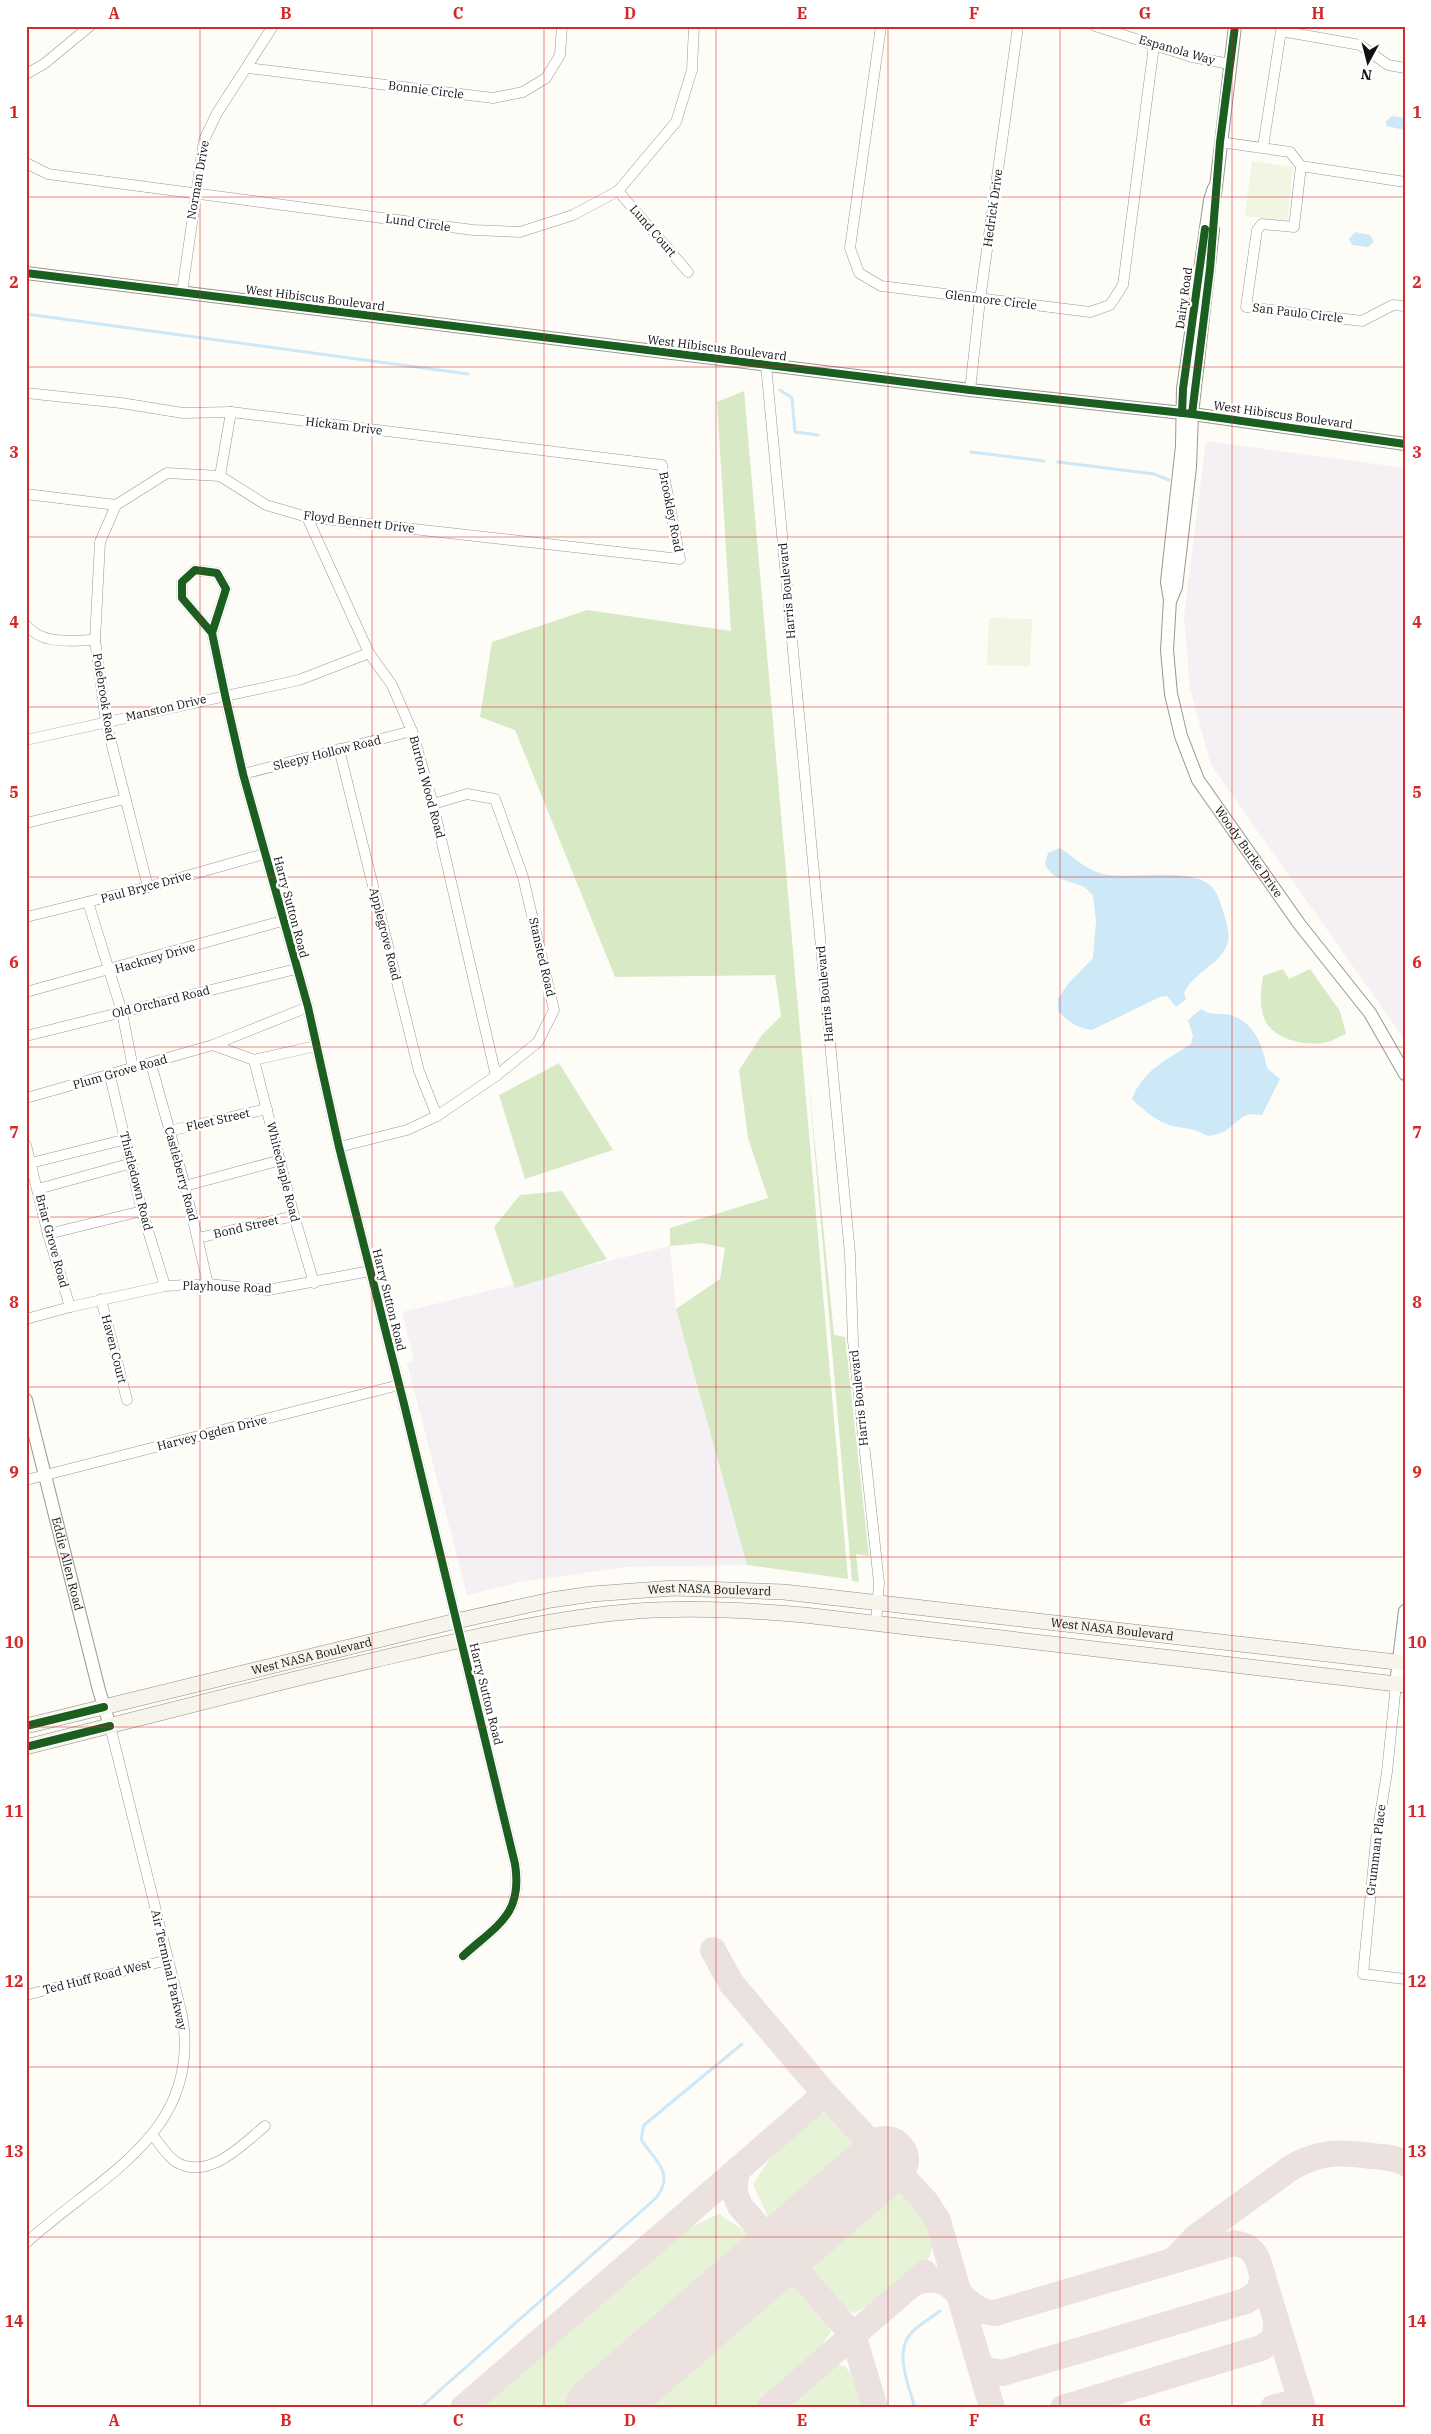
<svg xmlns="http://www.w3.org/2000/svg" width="1431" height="2434" viewBox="0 0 1431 2434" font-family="'IBM Plex Serif',serif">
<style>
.industrial{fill:#f5f0f3}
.green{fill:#e7f3d7}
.forest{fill:#d8eac5}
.pitch{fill:#f0f6e1}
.water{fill:#cde8f7}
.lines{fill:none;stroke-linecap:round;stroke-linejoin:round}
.stream{stroke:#cde8f7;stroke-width:3}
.taxiway{stroke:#ebe1df;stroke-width:26}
.runway{stroke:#ebe1df;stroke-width:68}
.minor-casing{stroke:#979795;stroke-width:11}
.tertiary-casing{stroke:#979795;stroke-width:14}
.secondary-casing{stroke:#8e8d8b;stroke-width:16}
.minor{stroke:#fffffe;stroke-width:10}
.tertiary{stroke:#fffffe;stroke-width:12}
.secondary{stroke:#f6f4eb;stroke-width:15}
.cycleway-casing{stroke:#fff;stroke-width:11}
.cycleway{stroke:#1b5e20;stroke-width:8}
.grid{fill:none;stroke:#d62828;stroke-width:1;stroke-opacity:0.55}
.labels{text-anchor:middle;stroke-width:5;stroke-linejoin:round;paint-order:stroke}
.street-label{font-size:12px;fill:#111;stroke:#fff}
.neatline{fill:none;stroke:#d62828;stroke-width:2}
.grid-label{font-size:16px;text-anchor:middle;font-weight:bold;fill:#d62828}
</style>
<rect width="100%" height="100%" fill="#fdfcf7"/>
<g class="industrial">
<path d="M 1206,441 L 1405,468 L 1405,1040 L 1211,765 L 1190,688 L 1184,616 Z"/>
<path d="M 670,1246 L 676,1309 L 747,1565 L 627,1567 L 520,1582 L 467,1595 L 407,1363 L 414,1361 L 402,1312 Z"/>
</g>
<g class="green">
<path d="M 821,2113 C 845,2117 864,2145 851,2167 L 779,2228 L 768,2217 L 753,2184 C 767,2162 796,2120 821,2113 Z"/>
<path d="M 888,2186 C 903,2188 908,2198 917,2209 C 928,2221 937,2239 930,2255 C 922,2272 872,2304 854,2313 C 831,2298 813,2280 802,2254 L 873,2194 Z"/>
<path d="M 719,2214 L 749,2234 L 759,2247 L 573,2408 L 474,2408 L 633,2271 L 684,2230 Z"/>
<path d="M 781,2273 C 805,2288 820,2306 831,2332 C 812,2363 784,2384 757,2408 L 625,2408 Z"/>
<path d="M 837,2365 L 845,2366 L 858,2385 L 865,2408 L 774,2408 L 816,2375 Z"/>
</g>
<g class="forest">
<path d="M 744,391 L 848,1579 L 747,1565 L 676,1309 L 720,1279 L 725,1248 L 702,1243 L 670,1246 L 670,1228 L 768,1198 L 748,1138 L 739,1070 L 762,1035 L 781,1016 L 775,975 L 615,977 L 515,730 L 480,717 L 492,642 L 587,610 L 731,631 L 717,402 Z"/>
<path d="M 1283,969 L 1289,979 L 1310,969 L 1340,1011 L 1346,1034 C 1340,1036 1334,1040 1328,1042 C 1307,1047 1272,1040 1264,1018 C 1259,1004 1261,990 1263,976 Z"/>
<path d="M 559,1063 L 613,1150 L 525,1179 L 499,1095 Z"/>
<path d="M 808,1074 L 834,1335 L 845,1337 L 869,1556 L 856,1554 L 859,1582 L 852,1581 Z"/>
<path d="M 562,1191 L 607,1259 L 515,1288 L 494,1227 L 520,1195 Z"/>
</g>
<g class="pitch">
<path d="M 1252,161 L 1293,167 L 1287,221 L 1245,216 Z"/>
<path d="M 989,618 L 1032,619 L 1030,666 L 987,665 Z"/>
</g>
<g class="water">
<path d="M 1392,116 L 1405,118 L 1405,130 L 1386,126 L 1386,121 Z"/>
<path d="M 1355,232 L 1370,235 L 1374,242 L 1368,247 L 1352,245 L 1349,239 Z"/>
<path d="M 1060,848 C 1074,857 1086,870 1103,874 C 1129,880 1192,866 1212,887 C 1218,894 1220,902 1223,911 C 1226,921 1231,934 1227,945 C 1219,965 1193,973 1184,993 L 1186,999 L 1176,1007 L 1167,996 L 1160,997 L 1092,1030 C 1077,1028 1068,1022 1058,1011 L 1058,999 L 1068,984 L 1093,958 L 1096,921 L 1093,895 C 1089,891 1084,886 1079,885 C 1064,879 1053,880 1045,864 L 1048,853 Z"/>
<path d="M 1201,1009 C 1212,1017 1220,1012 1231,1015 C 1255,1023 1263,1046 1267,1068 L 1280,1079 L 1262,1115 C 1239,1111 1241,1122 1223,1132 C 1219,1134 1213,1135 1208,1136 C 1193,1128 1188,1129 1173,1126 C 1157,1122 1143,1110 1132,1099 C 1142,1071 1168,1059 1191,1044 L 1193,1036 L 1188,1020 Z"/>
</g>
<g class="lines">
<g class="stream">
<path d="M 26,314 L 468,374"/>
<path d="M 780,390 L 792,398 L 795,432 L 818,435"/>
<path d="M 971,452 L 1044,461"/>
<path d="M 1058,462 L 1154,474 L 1169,480"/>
<path d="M 420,2408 L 656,2198 C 676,2172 654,2161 641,2139 L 644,2125 L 742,2044"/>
<path d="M 915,2408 C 909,2386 893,2352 912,2332 C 920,2324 931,2318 940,2311"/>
</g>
<g class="taxiway">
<path d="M 713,1950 L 731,1983 L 825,2094 L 926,2202 L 938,2221 L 992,2408"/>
<path d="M 738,2169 C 734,2184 733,2192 740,2206 L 853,2335 L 875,2408"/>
<path d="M 1174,2260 L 1196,2237 L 1292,2167 C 1321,2151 1339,2152 1371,2156 C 1383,2157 1394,2157 1405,2163"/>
<path d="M 912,2284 C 956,2265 957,2311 995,2313 L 1234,2243 C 1246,2245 1251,2248 1257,2258 L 1303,2408"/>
<path d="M 979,2363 L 986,2370 L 1003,2373 L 1246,2301 L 1259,2291 L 1263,2277"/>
<path d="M 463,2408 L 825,2094"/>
<path d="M 769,2408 L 925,2273"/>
<path d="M 1063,2408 L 1261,2348 C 1272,2342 1276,2337 1276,2324"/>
<path d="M 1273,2408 C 1283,2405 1292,2401 1300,2408"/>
</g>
<path class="runway" d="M 599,2408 L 885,2160"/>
<g class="minor-casing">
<g id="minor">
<path d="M 881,26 L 850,248 L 859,273 L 881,286 L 1090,312 L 1110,305 L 1123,285 L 1154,45"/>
<path d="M 1095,26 L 1192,57 L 1230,64"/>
<path d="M 248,68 L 493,98 L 523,92 L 546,78 L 560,55 L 562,26"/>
<path d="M 26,74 L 44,64 L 90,26"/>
<path d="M 1220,142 L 1290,152 L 1301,166 L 1405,182"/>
<path d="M 1263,147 L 1281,31 L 1360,45 L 1388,65 L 1405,68"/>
<path d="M 26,163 L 48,174 L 473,230 L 520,232 L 573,215 L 618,191 L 676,122 L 692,70 L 694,26"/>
<path d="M 1301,166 L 1294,227 L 1262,224 L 1257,230 L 1246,307 L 1362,321 L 1393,305 L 1405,306"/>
<path d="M 618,191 L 688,272"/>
<path d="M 182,292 L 204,140 L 217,113 L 273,26"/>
<path d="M 766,365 L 850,1254 L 853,1341 L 879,1583 L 876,1624"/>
<path d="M 970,390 L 980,300 L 1018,26"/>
<path d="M 26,393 L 121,403 L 183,413 L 231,412 L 662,465 L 680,559 L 307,517 L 266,505 L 220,476 L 167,473 L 116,505 L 26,494"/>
<path d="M 220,476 L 231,412"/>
<path d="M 116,505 L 100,542 L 95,640 L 106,722 L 148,887"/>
<path d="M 307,517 L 369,653 L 392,685 L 412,731 L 433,804 L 496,1076"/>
<path d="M 26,625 C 44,646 70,640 95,640"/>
<path d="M 212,633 L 182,598 L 182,582 L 195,570 L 217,573 L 226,589 L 212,633 L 225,695 L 243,774 L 308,1007 L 339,1147 L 404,1404 L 515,1864 C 523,1915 497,1925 463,1956"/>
<path d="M 26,740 L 299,680 L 369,653"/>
<path d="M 339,749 L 419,1071 L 437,1116"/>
<path d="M 243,774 L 412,731"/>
<path d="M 26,823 L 125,799"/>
<path d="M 88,902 L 122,1012 L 133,1068"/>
<path d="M 26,917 L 148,887 L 264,854"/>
<path d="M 26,992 L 282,921"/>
<path d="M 26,1036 L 296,969"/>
<path d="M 213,1045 L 254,1060 L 316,1046"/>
<path d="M 254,1060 L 294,1216 L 314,1283"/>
<path d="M 151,1064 L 185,1186 L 208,1284"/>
<path d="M 110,1076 L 142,1211 L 165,1286"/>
<path d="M 26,1098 L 213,1045 L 308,1007"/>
<path d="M 169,1131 L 267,1109"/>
<path d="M 26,1145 L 48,1234 L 70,1307"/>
<path d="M 339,1147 L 407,1130 L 437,1116 L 496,1076 L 538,1042 L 554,1010 L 523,877 L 495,799 L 467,794 L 433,804"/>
<path d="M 31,1163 L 127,1139"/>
<path d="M 185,1186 L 281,1160"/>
<path d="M 38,1189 L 132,1163"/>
<path d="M 48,1234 L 142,1211"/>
<path d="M 198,1238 L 294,1216"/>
<path d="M 101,1299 L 127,1400"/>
<path d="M 26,1319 L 70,1307 L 165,1286 L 208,1284 L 268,1290 L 370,1271"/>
<path d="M 26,1480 L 399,1385"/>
<path d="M 1396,1684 L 1387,1772 L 1376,1840 L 1363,1974 L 1405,1979"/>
<path d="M 26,1995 L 168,1960"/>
<path d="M 153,2136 C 160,2144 167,2156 176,2162 C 209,2181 242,2145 265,2126"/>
<path d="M 26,2243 C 99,2176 203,2134 182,2015 L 110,1726"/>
</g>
</g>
<g class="tertiary-casing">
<g id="tertiary">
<path id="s1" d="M 1214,188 L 1210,200 L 1183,389 L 1182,446 L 1167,582 L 1170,600 L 1167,650 L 1171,694 L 1181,736 L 1198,780 L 1300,925 L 1370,1013 L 1405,1074"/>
<path d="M 1215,195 L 1235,26"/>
<path d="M 26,273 L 970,390 L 1192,414 L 1405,444"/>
<path d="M 1171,599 L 1176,587 L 1190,467 L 1192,414 L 1213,230"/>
<path id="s2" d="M 26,1400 L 99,1690 L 110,1726"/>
<path d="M 1396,1684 L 1405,1611"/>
</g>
</g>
<g class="secondary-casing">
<g id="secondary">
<path id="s3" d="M 26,1726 L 456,1621 L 551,1600 L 592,1594 L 674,1588 L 784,1592 L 1405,1663"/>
<path d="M 26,1747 C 142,1718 258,1687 374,1660 C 461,1640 548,1618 637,1611 C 693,1607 748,1610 804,1615 L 1405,1685"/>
</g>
</g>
<use href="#minor" class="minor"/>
<use href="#tertiary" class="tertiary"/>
<use href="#secondary" class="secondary"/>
<g class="cycleway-casing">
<g id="cycleway">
<path d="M 26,273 L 970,390 L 1192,414 L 1405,444"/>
<path d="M 1182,413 L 1183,389 L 1205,229"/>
<path d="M 1192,414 L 1210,269 L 1220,142 L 1235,26"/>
<path d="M 212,633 L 182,598 L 182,582 L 195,570 L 217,573 L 226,589 L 212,633 L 225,695 L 243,774 L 308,1007 L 339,1147 L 404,1404 L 515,1864 C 523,1915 497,1925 463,1956"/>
<path d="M 26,1726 L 104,1707"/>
<path d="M 26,1747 L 110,1726"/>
</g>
</g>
<use href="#cycleway" class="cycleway"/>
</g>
<path class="grid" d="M 200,26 L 200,2408M 372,26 L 372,2408M 544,26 L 544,2408M 716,26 L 716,2408M 888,26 L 888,2408M 1060,26 L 1060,2408M 1232,26 L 1232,2408M 26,197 L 1405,197M 26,367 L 1405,367M 26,537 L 1405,537M 26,707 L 1405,707M 26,877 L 1405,877M 26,1047 L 1405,1047M 26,1217 L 1405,1217M 26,1387 L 1405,1387M 26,1557 L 1405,1557M 26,1727 L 1405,1727M 26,1897 L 1405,1897M 26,2067 L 1405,2067M 26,2237 L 1405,2237"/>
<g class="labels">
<g class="street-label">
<text transform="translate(1177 50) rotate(16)" y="4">Espanola Way</text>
<text transform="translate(426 90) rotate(7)" y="4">Bonnie Circle</text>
<text transform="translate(198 180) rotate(-80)" y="4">Norman Drive</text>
<text transform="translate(993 208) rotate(-82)" y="4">Hedrick Drive</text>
<text transform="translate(418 223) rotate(8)" y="4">Lund Circle</text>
<text transform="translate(653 231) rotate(49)" y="4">Lund Court</text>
<text transform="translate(315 298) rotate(7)" y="4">West Hibiscus Boulevard</text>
<text transform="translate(1184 298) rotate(-82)" y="4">Dairy Road</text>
<text transform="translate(991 300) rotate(7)" y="4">Glenmore Circle</text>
<text transform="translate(1298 313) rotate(7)" y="4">San Paulo Circle</text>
<text transform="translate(717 348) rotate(7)" y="4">West Hibiscus Boulevard</text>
<text transform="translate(1283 415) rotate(8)" y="4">West Hibiscus Boulevard</text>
<text transform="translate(344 426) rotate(7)" y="4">Hickam Drive</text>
<text transform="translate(671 512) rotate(79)" y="4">Brookley Road</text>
<text transform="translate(359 522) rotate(7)" y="4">Floyd Bennett Drive</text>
<text transform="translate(787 591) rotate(-95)" y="4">Harris Boulevard</text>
<text transform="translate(104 697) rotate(81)" y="4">Polebrook Road</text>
<text transform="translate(166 708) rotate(-13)" y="4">Manston Drive</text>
<text transform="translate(327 753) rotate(-14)" y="4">Sleepy Hollow Road</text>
<text transform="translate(427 787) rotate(75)" y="4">Burton Wood Road</text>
<text dy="4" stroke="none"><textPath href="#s1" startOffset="688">Woody Burke Drive</textPath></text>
<text transform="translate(146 887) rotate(-15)" y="4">Paul Bryce Drive</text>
<text transform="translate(291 907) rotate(75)" y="4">Harry Sutton Road</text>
<text transform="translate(385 934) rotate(76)" y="4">Applegrove Road</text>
<text transform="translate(542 957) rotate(77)" y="4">Stansted Road</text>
<text transform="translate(155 958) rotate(-16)" y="4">Hackney Drive</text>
<text transform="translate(825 994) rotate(-95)" y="4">Harris Boulevard</text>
<text transform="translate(161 1002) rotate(-14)" y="4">Old Orchard Road</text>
<text transform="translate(120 1072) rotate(-16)" y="4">Plum Grove Road</text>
<text transform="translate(218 1120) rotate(-13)" y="4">Fleet Street</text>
<text transform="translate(283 1172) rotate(76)" y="4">Whitechaple Road</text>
<text transform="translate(181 1174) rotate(75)" y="4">Castleberry Road</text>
<text transform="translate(136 1181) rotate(76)" y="4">Thistledown Road</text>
<text transform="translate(246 1227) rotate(-13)" y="4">Bond Street</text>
<text transform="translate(52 1241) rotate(75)" y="4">Briar Grove Road</text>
<text transform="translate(227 1287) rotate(2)" y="4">Playhouse Road</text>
<text transform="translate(389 1300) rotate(76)" y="4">Harry Sutton Road</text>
<text transform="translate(114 1349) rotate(76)" y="4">Haven Court</text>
<text transform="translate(859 1398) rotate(-96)" y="4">Harris Boulevard</text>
<text transform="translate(212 1433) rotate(-14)" y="4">Harvey Ogden Drive</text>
<text dy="4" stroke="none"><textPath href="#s2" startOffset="169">Eddie Allen Road</textPath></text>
<text dy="4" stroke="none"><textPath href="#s3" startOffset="699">West NASA Boulevard</textPath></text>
<text dy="4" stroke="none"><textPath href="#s3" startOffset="1104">West NASA Boulevard</textPath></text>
<text dy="4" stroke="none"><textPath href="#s3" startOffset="294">West NASA Boulevard</textPath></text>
<text transform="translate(486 1694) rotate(76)" y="4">Harry Sutton Road</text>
<text transform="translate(1376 1850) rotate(-83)" y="4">Grumman Place</text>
<text transform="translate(169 1970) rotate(77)" y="4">Air Terminal Parkway</text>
<text transform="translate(97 1977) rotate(-14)" y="4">Ted Huff Road West</text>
</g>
</g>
<rect width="1431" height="2434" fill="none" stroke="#ffffff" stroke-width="55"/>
<g transform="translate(1368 62) rotate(187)" stroke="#ffffff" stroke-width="4" paint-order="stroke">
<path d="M0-4L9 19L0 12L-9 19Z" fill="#111111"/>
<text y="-8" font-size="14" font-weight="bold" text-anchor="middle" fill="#111111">N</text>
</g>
<rect x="28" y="28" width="1376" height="2378" class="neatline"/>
<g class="grid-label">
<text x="114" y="19">A</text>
<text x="286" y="19">B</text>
<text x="458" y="19">C</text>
<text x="630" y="19">D</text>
<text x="802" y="19">E</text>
<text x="974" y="19">F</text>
<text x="1145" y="19">G</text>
<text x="1318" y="19">H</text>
<text x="14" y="118">1</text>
<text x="1417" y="118">1</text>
<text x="14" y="288">2</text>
<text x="1417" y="288">2</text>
<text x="14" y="458">3</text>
<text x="1417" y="458">3</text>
<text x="14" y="628">4</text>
<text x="1417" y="628">4</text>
<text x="14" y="798">5</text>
<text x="1417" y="798">5</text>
<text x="14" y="968">6</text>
<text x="1417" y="968">6</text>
<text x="14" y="1138">7</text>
<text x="1417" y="1138">7</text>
<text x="14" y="1308">8</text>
<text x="1417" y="1308">8</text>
<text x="14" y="1478">9</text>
<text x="1417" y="1478">9</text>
<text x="14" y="1648">10</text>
<text x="1417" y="1648">10</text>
<text x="14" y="1817">11</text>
<text x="1417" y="1817">11</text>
<text x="14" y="1987">12</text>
<text x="1417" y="1987">12</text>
<text x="14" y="2157">13</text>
<text x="1417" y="2157">13</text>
<text x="14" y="2327">14</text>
<text x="1417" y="2327">14</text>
<text x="114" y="2426">A</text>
<text x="286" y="2426">B</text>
<text x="458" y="2426">C</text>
<text x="630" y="2426">D</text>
<text x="802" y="2426">E</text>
<text x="974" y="2426">F</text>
<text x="1145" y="2426">G</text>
<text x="1318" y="2426">H</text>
</g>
</svg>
